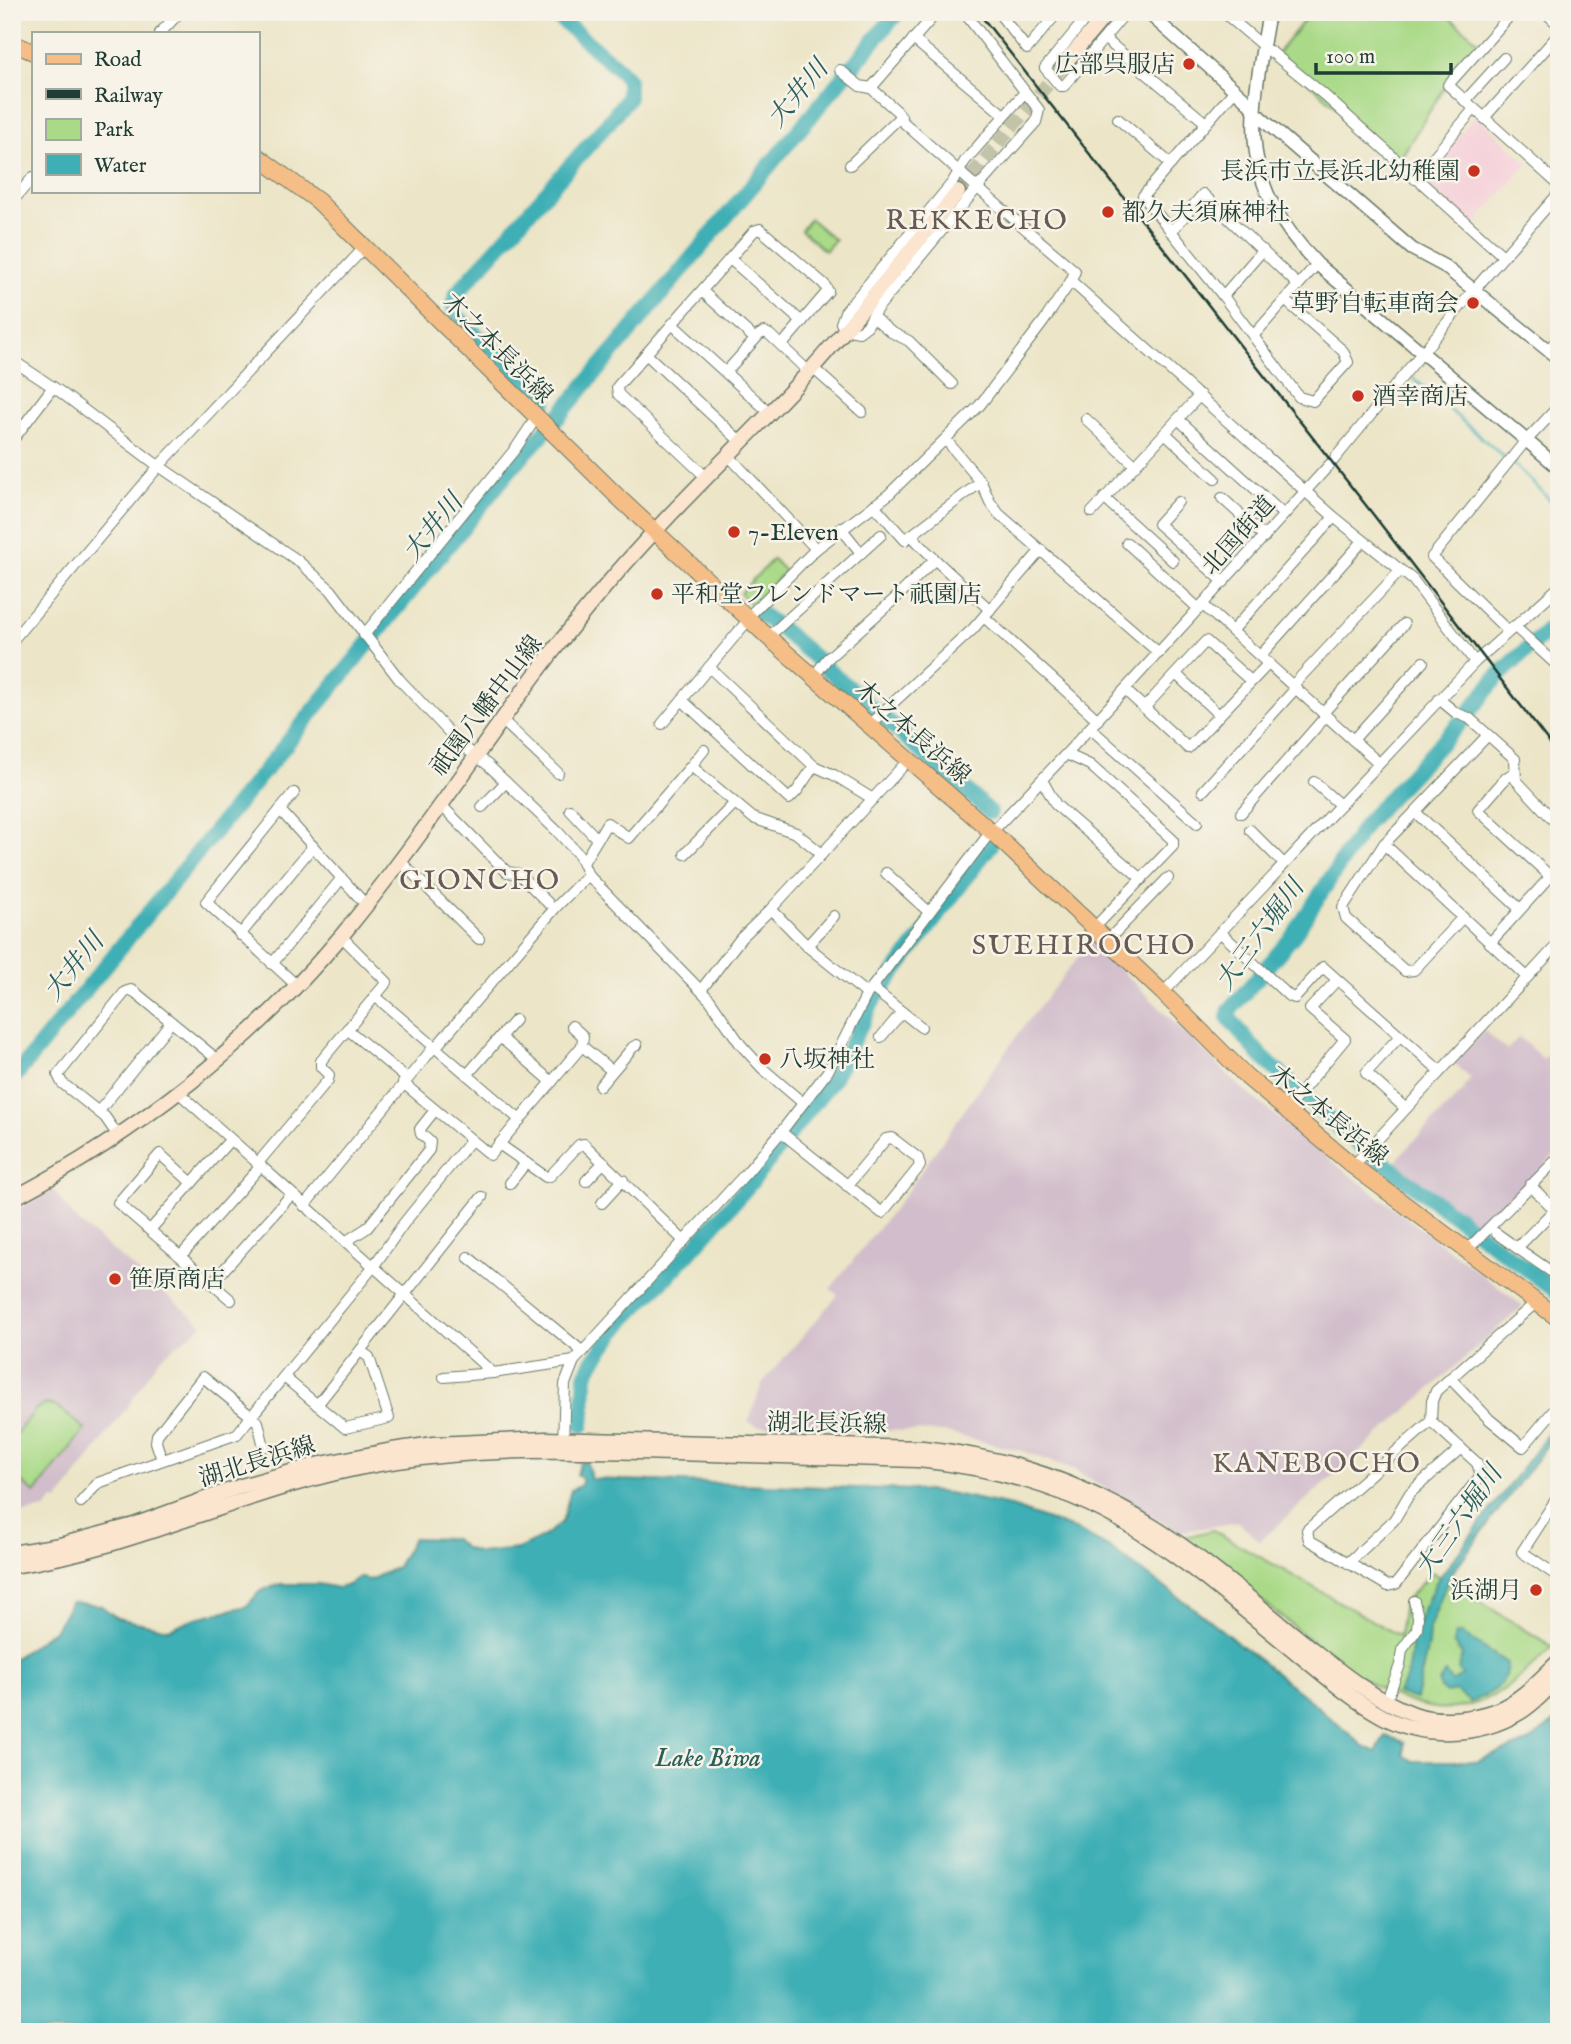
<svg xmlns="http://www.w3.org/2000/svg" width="1571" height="2044" viewBox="0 0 1571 2044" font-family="'IM FELL English','Noto Serif JP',serif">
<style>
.built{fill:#f5cfd9}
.industrial{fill:#d1bdcb}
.green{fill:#aada88;stroke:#648c5e;stroke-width:2}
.water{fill:#3dafb5;stroke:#2e7674;stroke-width:2}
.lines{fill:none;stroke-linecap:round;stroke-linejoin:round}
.stream{stroke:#3dafb5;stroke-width:2.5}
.river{stroke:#3dafb5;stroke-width:16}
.secondary-tunnel{stroke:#c3c3aa;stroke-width:14;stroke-dasharray:14 7;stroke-linecap:butt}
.minor-casing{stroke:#677867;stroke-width:12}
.tertiary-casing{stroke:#677867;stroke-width:15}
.secondary-casing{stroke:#677867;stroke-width:17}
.primary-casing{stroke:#677867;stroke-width:18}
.minor{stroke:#fff;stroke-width:10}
.tertiary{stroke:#fff;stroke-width:12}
.secondary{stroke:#fbe5cf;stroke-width:14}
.primary{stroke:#f6be87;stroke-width:16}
.rail{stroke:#1f3d34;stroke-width:2.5}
.minor-bridge-casing{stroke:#677867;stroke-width:12;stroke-linecap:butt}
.minor-bridge{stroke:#fff;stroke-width:10}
.poi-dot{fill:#c8321e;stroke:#f7f3e8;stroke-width:2.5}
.labels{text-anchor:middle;stroke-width:5;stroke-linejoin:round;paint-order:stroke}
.poi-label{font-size:24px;fill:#1f3d34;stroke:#f7f3e8;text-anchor:start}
.street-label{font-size:24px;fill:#1f3d34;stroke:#f7f3e8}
.water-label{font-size:26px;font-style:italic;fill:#285f5b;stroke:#f7f3e8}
.quarter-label{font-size:28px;letter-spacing:2px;fill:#665a52;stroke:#f7f3e8}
</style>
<rect width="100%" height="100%" fill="#f7f3e8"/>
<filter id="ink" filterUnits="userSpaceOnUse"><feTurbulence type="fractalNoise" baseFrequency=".0143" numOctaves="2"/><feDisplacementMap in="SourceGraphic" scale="14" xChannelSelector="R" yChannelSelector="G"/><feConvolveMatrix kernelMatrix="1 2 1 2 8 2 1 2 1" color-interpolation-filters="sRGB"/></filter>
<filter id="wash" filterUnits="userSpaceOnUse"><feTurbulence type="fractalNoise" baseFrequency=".00686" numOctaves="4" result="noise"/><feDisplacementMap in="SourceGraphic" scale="28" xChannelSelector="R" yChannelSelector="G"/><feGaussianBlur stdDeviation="1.57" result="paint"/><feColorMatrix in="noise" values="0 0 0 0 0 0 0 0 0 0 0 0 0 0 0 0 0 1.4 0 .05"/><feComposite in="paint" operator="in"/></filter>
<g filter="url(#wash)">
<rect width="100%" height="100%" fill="#ece5c7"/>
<path class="built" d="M 1476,115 L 1528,163 L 1474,225 L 1421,179 Z"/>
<g class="industrial">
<path d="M 1091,941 L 1246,1092 L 1333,1162 L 1523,1306 L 1260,1541 L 1238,1522 L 1178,1532 L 1075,1470 L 1022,1451 L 942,1432 L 757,1426 L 748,1422 L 763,1382 L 838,1295 L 830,1289 L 901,1200 L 1023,1027 Z"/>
<path d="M 1484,1031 L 1507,1050 L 1519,1037 L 1543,1059 L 1559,1044 L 1559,1151 L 1480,1227 L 1395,1163 L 1403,1152 L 1465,1089 L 1463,1087 L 1471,1079 L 1454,1063 Z"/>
<path d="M 53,1190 L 77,1221 L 203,1325 L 161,1357 L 127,1407 L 58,1501 L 54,1500 L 45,1509 L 12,1515 L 12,1212 Z"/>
</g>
<g class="green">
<path d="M 1311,12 L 1443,12 L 1482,44 L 1449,80 L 1398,162 L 1277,54 Z"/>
<path d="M 810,219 L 835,240 L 825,251 L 801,230 Z"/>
<path d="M 773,559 L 785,571 L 753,606 L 740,593 Z"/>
<path d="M 45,1404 L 56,1406 L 85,1429 L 35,1493 L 12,1475 L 12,1439 L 36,1409 Z"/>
<path d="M 1213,1530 L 1399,1636 L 1404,1602 L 1432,1572 L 1553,1647 C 1524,1674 1497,1703 1456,1708 C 1395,1716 1322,1649 1277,1613 C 1245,1588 1213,1563 1181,1538 Z"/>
</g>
<g class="water">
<path d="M 1559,1419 L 1559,1429 L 1449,1577 L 1429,1629 L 1428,1645 L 1416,1699 L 1397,1693 L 1407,1677 L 1412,1641 L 1420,1616 L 1436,1582 Z"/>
<path d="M 587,1462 L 591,1479 L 916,1490 L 948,1493 L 1006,1505 L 1076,1530 L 1108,1547 L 1199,1612 L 1317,1706 L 1363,1746 L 1376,1752 L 1385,1736 L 1404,1742 L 1404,1755 L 1413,1761 L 1477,1761 L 1530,1741 L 1559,1718 L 1559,2032 L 12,2032 L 12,1660 L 55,1629 L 71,1602 L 100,1605 L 117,1618 L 169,1629 L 196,1618 L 247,1606 L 260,1591 L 280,1584 L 318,1584 L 338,1588 L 348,1585 L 359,1577 L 370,1580 L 397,1567 L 413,1538 L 454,1539 L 465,1548 L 479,1553 L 518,1549 L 543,1537 L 562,1522 L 571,1490 L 580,1486 L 583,1480 L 577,1475 L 580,1463 Z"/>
<path d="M 1461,1633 L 1507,1663 C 1506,1688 1492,1693 1470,1702 L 1456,1691 L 1447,1693 L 1440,1689 L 1439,1682 L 1445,1673 L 1452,1682 L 1462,1675 L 1458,1669 L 1462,1655 L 1453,1643 L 1455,1635 Z"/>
</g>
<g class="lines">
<g class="stream">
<path d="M 1413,378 L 1505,458"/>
<path d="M 1513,463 L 1559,509"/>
</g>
<g class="river">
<path d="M 545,403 L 455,314 L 453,304 L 457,293 L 609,122 L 628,98 L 628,80 L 619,69 L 552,12"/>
<path d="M 758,612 L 776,625"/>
<path d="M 1559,620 L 1496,678 L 1468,714 L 1367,822 L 1293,936 L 1230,1010 L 1228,1017 L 1260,1055 L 1328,1118 L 1374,1156 L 1559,1293"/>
<path d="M 781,629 L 819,661"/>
<path d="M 826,668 L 876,711"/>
<path d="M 883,717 L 990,812"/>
<path d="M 12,1080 L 514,465 L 554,422 L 898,12"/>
<path d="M 582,1425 L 586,1375 L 594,1360 L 622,1322 L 678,1265 L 749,1185 L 833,1079 L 873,1001 L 990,846"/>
</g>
</g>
</g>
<g filter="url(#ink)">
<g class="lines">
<path class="secondary-tunnel" d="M 958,192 L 1065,63"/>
<g class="minor-casing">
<g id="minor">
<path d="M 937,12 L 871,88 L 898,112 L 902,121 L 963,175"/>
<path d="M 964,12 L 1039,110 L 1036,122 L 977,188 L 876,310 L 867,326 L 859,332 L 844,329 L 841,323 L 845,312 L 952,183 L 965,161 L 1025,92"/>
<path d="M 998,12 L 1027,49 L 1058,12"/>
<path d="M 1091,12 L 1045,68 L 1060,86 L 1064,86 L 1126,12"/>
<path d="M 1223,12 L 1263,46"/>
<path d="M 1513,12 L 1448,85 L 1559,185"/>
<path d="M 1545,12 L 1559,25"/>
<path d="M 160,33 L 180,12"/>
<path d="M 913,39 L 1004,115"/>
<path d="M 1105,39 L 1206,123"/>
<path d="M 1270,51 L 1323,94 L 1503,256"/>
<path d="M 840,70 L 860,86 L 871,88"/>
<path d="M 1235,90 L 1143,196 L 1223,296 L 1263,250"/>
<path d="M 1465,101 L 1504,58"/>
<path d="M 1484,118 L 1559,34"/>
<path d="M 1118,119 L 1171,164"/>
<path d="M 850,165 L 901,116"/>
<path d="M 1415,179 L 1474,109"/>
<path d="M 974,185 L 1075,271 L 1071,281 L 1334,517"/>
<path d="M 12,202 L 33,177"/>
<path d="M 1171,232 L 1203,194 L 1298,285"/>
<path d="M 730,259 L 802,322"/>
<path d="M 702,291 L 755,339"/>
<path d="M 1223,296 L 1299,397 L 1313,401 L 1348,362 L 1343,351 L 1285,300"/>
<path d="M 873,317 L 891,332 L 909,341 L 952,384"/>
<path d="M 672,324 L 770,413"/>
<path d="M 1254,335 L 1317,264"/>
<path d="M 1548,350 L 1559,338"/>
<path d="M 646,354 L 741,442"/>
<path d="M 12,360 L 59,391 L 153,462 L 297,560 L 331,590 L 399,679 L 461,745 L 488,765 L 557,831 L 579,855 L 588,875 L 710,1000 L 741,1045 L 762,1068 L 803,1103"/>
<path d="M 813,368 L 862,412"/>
<path d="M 726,372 L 759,335 L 764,332 L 770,335 L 809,372"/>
<path d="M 1086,419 L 1135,465"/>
<path d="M 1178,419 L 1284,515"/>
<path d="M 1165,433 L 1215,479"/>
<path d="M 946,440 L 981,482 L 990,502 L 999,514 L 1159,653"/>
<path d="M 12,441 L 53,387"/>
<path d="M 728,455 L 816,549"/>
<path d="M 706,477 L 618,394 L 617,387 L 754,231 L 760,229 L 824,284 L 828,291 L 782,345"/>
<path d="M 1104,498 L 1173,561"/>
<path d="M 1222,498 L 1265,537"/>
<path d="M 1178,502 L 1158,524 L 1224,582"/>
<path d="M 874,505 L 905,540 L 981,482"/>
<path d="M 1092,512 L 1200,395"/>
<path d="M 841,528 L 861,553"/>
<path d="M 912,536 C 936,563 964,585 990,610"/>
<path d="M 1127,543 L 1199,609"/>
<path d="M 1203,605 L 1353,740"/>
<path d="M 984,617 L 1098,720"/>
<path d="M 747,618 L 816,549 L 888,495 L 980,405 L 1044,321 L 1071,281"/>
<path d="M 1514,626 L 1559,667"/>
<path d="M 1233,630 L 1334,517 L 1413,580 L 1475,662"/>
<path d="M 1508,631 L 1432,557 L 1523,444 L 1559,406"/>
<path d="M 364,635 L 516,448 L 536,418"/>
<path d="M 768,637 L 881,535"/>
<path d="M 12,641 L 159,466 L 364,248"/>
<path d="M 1261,655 L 1363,541"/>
<path d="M 1176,674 L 1219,715"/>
<path d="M 814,676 L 827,659 L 898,596 L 934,560"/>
<path d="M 1293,685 L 1400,571"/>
<path d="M 1125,690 L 1188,748 L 1269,663"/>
<path d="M 1439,699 L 1456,713 L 1469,718 L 1515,759 L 1516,780 L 1559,826"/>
<path d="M 682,700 L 789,799 L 797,791 L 814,766 L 709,667"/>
<path d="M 1144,708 L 1206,641 L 1251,681"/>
<path d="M 1323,713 L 1404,624"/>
<path d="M 503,721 L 558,773"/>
<path d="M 662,724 L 749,619"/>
<path d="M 870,724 L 973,629 L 1041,550"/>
<path d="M 1090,728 L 1197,823"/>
<path d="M 1066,754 L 1090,765 L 1173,840 L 1173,846 L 1094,928"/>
<path d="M 1379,763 L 1353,740 L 1423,662"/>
<path d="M 691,766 L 704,750"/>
<path d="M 814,766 L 834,775 L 873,799"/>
<path d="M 1515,772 L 1506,778 L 1478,810 L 1550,876"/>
<path d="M 1042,780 L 1056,805 L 1142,879"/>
<path d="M 1314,782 L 1340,805"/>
<path d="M 1203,791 L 1296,688"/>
<path d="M 441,805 L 507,872 L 519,874 L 548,903"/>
<path d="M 482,807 L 506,782"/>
<path d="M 280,810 L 294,793"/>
<path d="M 570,810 L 597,839"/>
<path d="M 1415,812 L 1488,735"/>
<path d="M 1241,813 L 1326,716"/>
<path d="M 1250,830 L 1284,864"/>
<path d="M 1384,844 L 1527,977"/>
<path d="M 685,854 L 735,803"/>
<path d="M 400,861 L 479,939"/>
<path d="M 583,863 L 607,823 L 629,838 L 691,766 L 753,818 L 796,833 L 822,854"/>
<path d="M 886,873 L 929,912"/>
<path d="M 771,909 L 807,946 L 867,994"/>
<path d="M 1462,918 L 1414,970 L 1405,971 L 1346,918 L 1343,907 L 1384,844 L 1415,812 L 1520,909"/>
<path d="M 1220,932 L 1289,996 L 1295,998 L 1323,967 L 1440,1071"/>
<path d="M 240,935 L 313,846"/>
<path d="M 1107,941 L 1168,878"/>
<path d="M 1490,943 L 1559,867"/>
<path d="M 807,946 L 834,916"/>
<path d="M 272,964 L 341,879"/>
<path d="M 296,985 L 206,902 L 280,810 L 366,905"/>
<path d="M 872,988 L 921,1027"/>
<path d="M 701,990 L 741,938 L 771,909 L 903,766 L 908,757"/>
<path d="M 1163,993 L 1475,662 L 1559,587"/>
<path d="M 375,996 L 520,1120"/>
<path d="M 572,1026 L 583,1036 L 582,1046"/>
<path d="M 347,1029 L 407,1079"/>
<path d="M 1400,1036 L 1366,1073 L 1405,1108"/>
<path d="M 500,1037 L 515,1020"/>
<path d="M 881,1037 L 902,1012"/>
<path d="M 435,1048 L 556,907 L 588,875"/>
<path d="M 467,1075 L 500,1037 L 552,1082"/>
<path d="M 403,1083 L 490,1155 L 582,1046 L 612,1071"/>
<path d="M 600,1086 L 633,1047 L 637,1045"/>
<path d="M 178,1092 L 493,1373"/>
<path d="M 1286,1110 L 1345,1039 L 1310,1009 L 1337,980"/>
<path d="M 99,1111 L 171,1022"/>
<path d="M 781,1132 L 882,1213 L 920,1166 L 918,1158 L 892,1138 L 886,1139 L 847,1186"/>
<path d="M 118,1136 L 105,1117 L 62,1083 L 58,1075 L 125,992 L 131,990 L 136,993 L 218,1060"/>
<path d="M 499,1144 L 546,1177 L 550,1176 L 579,1145 L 584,1144 L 684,1241"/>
<path d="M 257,1164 L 328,1080 L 329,1075 L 321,1067 L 321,1061 L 387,982 L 341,936"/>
<path d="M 1353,1166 L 1559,943"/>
<path d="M 586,1181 L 604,1162"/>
<path d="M 192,1183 L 160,1154 L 118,1203 L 231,1300"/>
<path d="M 510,1183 L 526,1163"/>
<path d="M 1530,1185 L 1557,1212"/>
<path d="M 602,1203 L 623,1180"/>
<path d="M 304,1206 L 434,1047"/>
<path d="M 1554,1210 L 1517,1248 L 1559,1277"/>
<path d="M 150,1230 L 230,1140"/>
<path d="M 1496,1233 L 1517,1248"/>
<path d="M 345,1242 L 367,1228 L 429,1150 L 430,1142 L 421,1134 L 420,1129 L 435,1110"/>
<path d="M 1464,1249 L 1473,1244 L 1559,1157"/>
<path d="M 181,1256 L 260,1167"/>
<path d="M 468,1257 L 583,1352"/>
<path d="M 212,1283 L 291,1195"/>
<path d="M 284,1377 L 345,1428 L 389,1418 L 369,1357 L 360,1351"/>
<path d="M 444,1377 L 493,1373 L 574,1361"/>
<path d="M 1450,1378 L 1489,1419 L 1523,1447 L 1559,1404"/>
<path d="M 317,1405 L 482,1197"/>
<path d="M 1431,1421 L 1307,1530 L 1309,1540 L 1388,1586 L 1396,1584 L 1481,1475 L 1477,1463 L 1431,1421 L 1432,1401 L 1436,1391 L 1532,1306 L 1534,1301"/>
<path d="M 563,1444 L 565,1384 L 574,1361 L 748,1171 L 781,1132 L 828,1071 L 867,994 L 986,838 L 1066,754 L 1332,462 L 1474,290 L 1559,193"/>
<path d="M 162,1460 L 156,1442 L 157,1435 L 203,1377 L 258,1422 L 264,1447"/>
<path d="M 1559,1495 L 1522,1552 L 1559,1577"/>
<path d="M 81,1502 L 98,1483 L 237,1434 L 373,1267 L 404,1223 L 471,1140"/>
<path d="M 1348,1563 L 1394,1520 L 1410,1493 L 1461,1448"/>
<path d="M 1386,1702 L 1400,1665 L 1402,1650 L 1417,1629 L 1418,1617 L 1414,1601"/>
</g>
</g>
<g class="tertiary-casing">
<g id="tertiary">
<path d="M 1147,12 L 1245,99 L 1261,118 L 1412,249 L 1444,266 L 1559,359"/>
<path d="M 1269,12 C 1250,120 1235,178 1317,264 L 1559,468"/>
</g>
</g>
<g class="secondary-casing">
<g id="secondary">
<path d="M 1065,63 L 1108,12"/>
<path d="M 12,1199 C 137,1133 252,1043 343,934 C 435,823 510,698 604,588 C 667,513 739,447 806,375 C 859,317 907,253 958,192"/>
<path d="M 12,1553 L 60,1545 L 131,1526 L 241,1486 L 316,1465 L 392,1450 L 434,1444 L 545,1439 L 923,1448 C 1006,1457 1082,1482 1152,1526 C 1209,1561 1259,1607 1312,1649 C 1343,1674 1375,1700 1414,1714 C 1439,1723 1472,1719 1497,1710 C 1522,1700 1540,1679 1559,1661"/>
<path d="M 12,1566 C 139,1548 253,1485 379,1464 C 477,1447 575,1450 674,1453 C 755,1455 836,1458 918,1460 C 1000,1468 1077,1490 1146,1536 C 1199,1570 1248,1614 1297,1653 C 1324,1675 1351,1699 1382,1716 C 1424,1739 1478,1737 1519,1713 C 1535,1704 1546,1690 1559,1678"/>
</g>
</g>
<g class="primary-casing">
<g id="primary">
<path d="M 12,43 L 33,52"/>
<path d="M 257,156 L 318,201 L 618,497 L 768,637 L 993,833 L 1163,993 L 1247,1077 L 1353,1166 L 1559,1319"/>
</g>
</g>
<use href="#minor" class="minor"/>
<use href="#tertiary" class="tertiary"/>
<use href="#secondary" class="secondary"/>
<use href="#primary" class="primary"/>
<path class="rail" d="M 978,12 L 1372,513 L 1559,755"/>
<g class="minor-bridge-casing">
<path id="minor-bridge" d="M 964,176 L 972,183"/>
</g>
<use href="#minor-bridge" class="minor-bridge"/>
</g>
</g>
<g class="poi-dot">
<circle cx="1189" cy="64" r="7"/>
<circle cx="1474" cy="171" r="7"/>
<circle cx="1108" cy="212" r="7"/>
<circle cx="1473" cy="303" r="7"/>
<circle cx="1358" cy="396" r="7"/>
<circle cx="734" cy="532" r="7"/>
<circle cx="657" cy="594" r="7"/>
<circle cx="765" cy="1059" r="7"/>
<circle cx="115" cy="1279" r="7"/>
<circle cx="1536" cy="1590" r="7"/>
</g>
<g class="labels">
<g class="poi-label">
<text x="1175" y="72" text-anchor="end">広部呉服店</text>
<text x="1460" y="179" text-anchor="end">長浜市立長浜北幼稚園</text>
<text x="1122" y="220">都久夫須麻神社</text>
<text x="1459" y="311" text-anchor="end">草野自転車商会</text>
<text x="1372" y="404">酒幸商店</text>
<text x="748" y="540">7-Eleven</text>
<text x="671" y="602">平和堂フレンドマート祇園店</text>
<text x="779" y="1067">八坂神社</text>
<text x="129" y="1287">笹原商店</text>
<text x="1522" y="1598" text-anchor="end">浜湖月</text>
</g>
<g class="street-label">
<text transform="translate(498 348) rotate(45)" y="8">木之本長浜線</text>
<text transform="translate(1238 535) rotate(-48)" y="8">北国街道</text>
<text transform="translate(486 705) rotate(-53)" y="8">祇園八幡中山線</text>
<text transform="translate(913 732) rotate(41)" y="8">木之本長浜線</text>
<text transform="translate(1329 1115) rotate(39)" y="8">木之本長浜線</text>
<text transform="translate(827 1423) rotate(1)" y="8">湖北長浜線</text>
<text transform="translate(257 1461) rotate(-17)" y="8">湖北長浜線</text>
</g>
<g class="water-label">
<text transform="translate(797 93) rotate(-50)" y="9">大井川</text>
<text transform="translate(432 527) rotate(-51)" y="9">大井川</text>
<text transform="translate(1259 934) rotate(-54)" y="9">大三六堀川</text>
<text transform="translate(73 966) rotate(-51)" y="9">大井川</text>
<text transform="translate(1458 1521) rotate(-55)" y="9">大三六堀川</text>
<text x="708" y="1766">Lake Biwa</text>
</g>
<g class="quarter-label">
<text x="977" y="229">REKKECHO</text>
<text x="480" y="889">GIONCHO</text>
<text x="1084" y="954">SUEHIROCHO</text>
<text x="1317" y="1472">KANEBOCHO</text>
</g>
</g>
<rect width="1571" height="2044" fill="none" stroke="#f7f3e8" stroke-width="42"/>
<rect x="32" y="32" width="228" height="161" fill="#f7f3e8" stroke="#a1aaa0" stroke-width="2"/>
<rect x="46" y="54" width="35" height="10" fill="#f6be87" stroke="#a1aaa0" stroke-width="2"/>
<text x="94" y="66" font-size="21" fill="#1f3d34">Road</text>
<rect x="46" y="89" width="35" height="10" fill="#1f3d34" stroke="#a1aaa0" stroke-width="2"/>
<text x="94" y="102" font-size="21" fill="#1f3d34">Railway</text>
<rect x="46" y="119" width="35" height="21" fill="#aada88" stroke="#a1aaa0" stroke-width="2"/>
<text x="94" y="136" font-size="21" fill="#1f3d34">Park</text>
<rect x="46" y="154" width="35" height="21" fill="#3dafb5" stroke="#a1aaa0" stroke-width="2"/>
<text x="94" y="172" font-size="21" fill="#1f3d34">Water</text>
<path d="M1316 63v10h135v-10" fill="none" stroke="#1f3d34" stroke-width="3.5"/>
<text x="1326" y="63" font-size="21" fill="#1f3d34" stroke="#f7f3e8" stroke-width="5" paint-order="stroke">100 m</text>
</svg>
